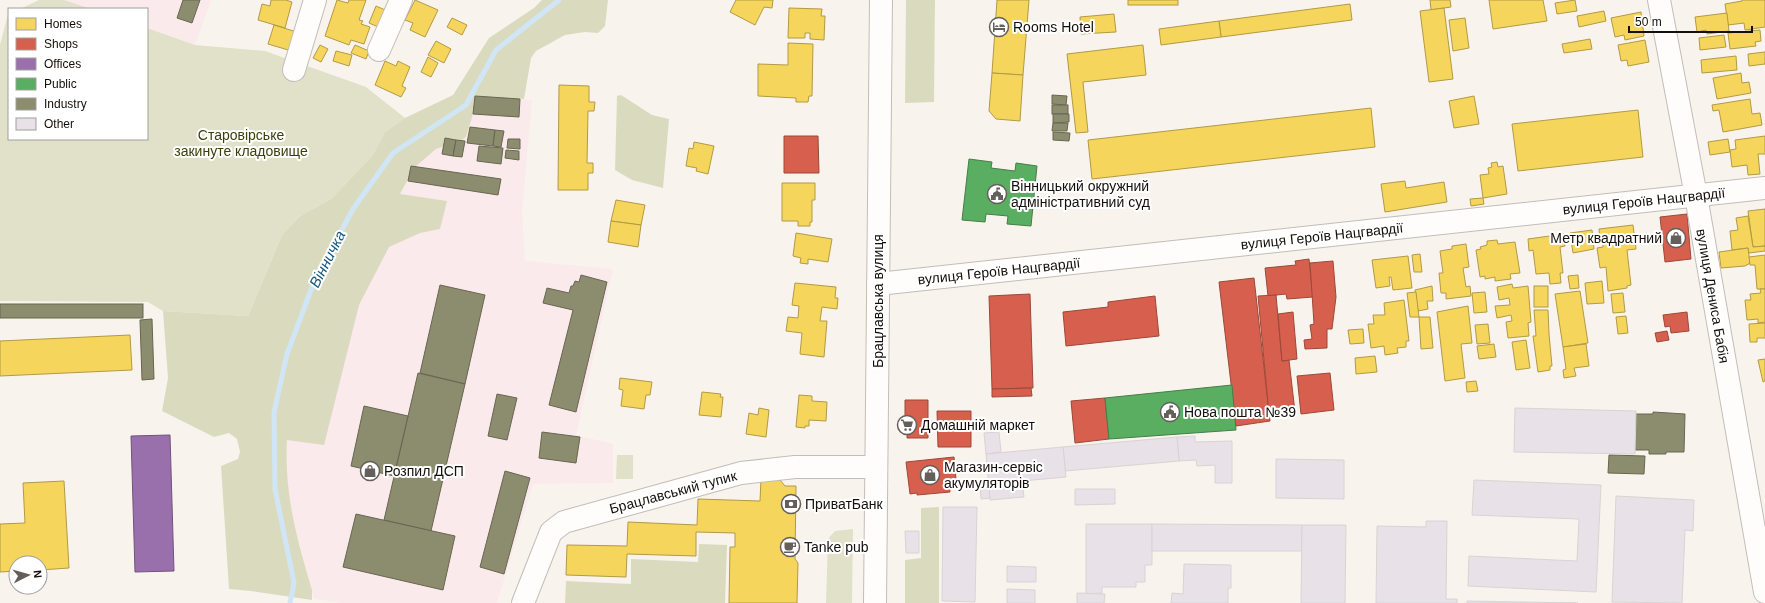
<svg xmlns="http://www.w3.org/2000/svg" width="1765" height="603" font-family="Helvetica,sans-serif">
  <rect width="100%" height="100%" fill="#f9f3ed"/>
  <!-- industrial -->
  <g fill="#fbeaec">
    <polygon points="64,0 211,0 195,45 147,28 147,9 91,9"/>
    <polygon points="475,96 532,100 522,212 525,261 613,269 576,435 613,444 613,483 533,484 497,603 342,603 314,599 293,521 285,466 287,433 301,365 357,246 403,190 415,167 436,149 460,141 473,114"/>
  </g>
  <!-- green -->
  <g fill="#e0e1c8">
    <polygon points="39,0 64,0 91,9 20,9"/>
    <polygon points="8,14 9,139 147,139 147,28 195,45 265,51 366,87 405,118 385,132 372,156 331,199 300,216 282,235 248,316 163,311 148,302 0,301 0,45"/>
    <polygon points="617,455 633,455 633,479 616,479"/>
    <polygon points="853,529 852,603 826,603 828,539 835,531"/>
  </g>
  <!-- forest -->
  <g fill="#dadbbe">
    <path d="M542 0H608L605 26 598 33 585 32 565 35 536 51 531 58 524 99 475 96 473 114 466 137 460 141 436 149 415 167 400 194 447 201 440 229 420 233 389 247 359 305 324 445 287 440C284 494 297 539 312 590V600L251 591 229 589 221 466 238 459 240 452 237 439 229 433 214 437 162 411 168 378 163 311 248 316 282 235 300 216 331 199 372 156 385 132 405 118 453 95 489 38 534 8Z"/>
    <polygon points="906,0 935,0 934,102 905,103"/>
    <polygon points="621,95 652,115 669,119 663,188 632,180 615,170 617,96"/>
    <polygon points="939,507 939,603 905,603 905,560 921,558 921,508"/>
    <polygon points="699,544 727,545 725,603 565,603 566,581 631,584 631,559 698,562"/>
  </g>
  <!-- homes -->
  <g fill="#f6d55c" stroke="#b29a44">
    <polygon points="271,0 286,0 292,2 285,28 258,20 262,4 270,6"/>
    <polygon points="337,0 348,3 349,0 366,0 359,20 363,21 361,24 370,27 364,44 351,40 349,45 325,36"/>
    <polygon points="415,0 438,10 425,37 410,30 413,23 405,20"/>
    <polygon points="736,0 773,0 772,8 764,7 755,25 730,12"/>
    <polygon points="997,0 1029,0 1023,75 992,73"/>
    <rect x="1128" y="0" width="50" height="5"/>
    <polygon points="1430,0 1450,0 1451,7 1431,10"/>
    <polygon points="1489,0 1543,0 1547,21 1493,29"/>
    <polygon points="1575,0 1577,11 1557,14 1555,3"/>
    <polygon points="1742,0 1765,0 1765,27 1745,30 1744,23 1728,25 1725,4 1742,1"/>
    <polygon points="1350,4 1352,20 1221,37 1219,21"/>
    <polygon points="376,6 390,12 383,29 369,23"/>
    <polygon points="789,8 822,9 821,16 825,16 824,40 810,39 810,33 805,33 805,38 788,38"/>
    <polygon points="1444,8 1453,79 1429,82 1420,11"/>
    <polygon points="1604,11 1606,21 1579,27 1577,16"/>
    <polygon points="1641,12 1644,36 1625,40 1624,35 1615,37 1611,18"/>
    <polygon points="1727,13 1729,31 1707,34 1706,30 1697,32 1695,17"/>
    <polygon points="1114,14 1116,32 1081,34 1080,17"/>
    <polygon points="452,18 467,25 462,35 447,27"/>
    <polygon points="1465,18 1469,48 1453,51 1449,20"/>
    <polygon points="1219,21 1221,37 1161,45 1159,29"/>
    <polygon points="274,25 300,33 295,52 268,44"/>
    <polygon points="1760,30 1761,41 1755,42 1756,46 1730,49 1728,33"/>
    <polygon points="1724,35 1726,47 1700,50 1699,38"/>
    <polygon points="1590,39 1592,49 1564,53 1562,44"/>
    <polygon points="1645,40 1649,62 1628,66 1627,60 1621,61 1618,45"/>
    <polygon points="436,41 451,49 444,63 428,55"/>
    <polygon points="788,43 813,44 812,96 809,96 808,102 796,102 796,98 758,96 758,64 788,65"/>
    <polygon points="320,45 328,49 321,62 313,58"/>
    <polygon points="355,45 369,51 366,59 351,53"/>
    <polygon points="1143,45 1146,75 1083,82 1088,132 1076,133 1067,54"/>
    <polygon points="336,51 352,55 349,66 333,61"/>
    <polygon points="1765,52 1765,64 1749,66 1748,54"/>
    <polygon points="1736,56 1737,70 1702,73 1701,60"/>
    <polygon points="428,57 438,63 431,77 421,72"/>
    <polygon points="385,61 396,66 398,61 410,67 402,86 406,88 401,97 375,85"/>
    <polygon points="992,73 1023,75 1020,121 996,119 989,111"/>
    <polygon points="1741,73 1742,83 1749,82 1751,93 1717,99 1713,78"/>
    <polygon points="559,85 589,86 589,102 595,102 594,111 588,111 587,163 593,163 593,173 588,173 588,190 558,190"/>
    <polygon points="1474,96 1479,124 1454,128 1449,101"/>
    <polygon points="1750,99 1752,114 1760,113 1762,125 1723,132 1719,110 1713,111 1712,105"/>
    <polygon points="1371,108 1375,147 1092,179 1088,140"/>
    <polygon points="1638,110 1643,157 1518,171 1512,124"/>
    <polygon points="1765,136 1765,154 1758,154 1760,174 1748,175 1747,165 1732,167 1730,150 1736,149 1735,140"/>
    <polygon points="1728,139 1730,152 1710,155 1708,142"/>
    <polygon points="694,142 714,146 708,174 696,171 697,168 686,166 689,148 693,149"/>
    <polygon points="1497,162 1498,167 1503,166 1507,194 1483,198 1480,175 1489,174 1488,168 1492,167 1491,163"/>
    <polygon points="1405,181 1406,188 1444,182 1447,202 1385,212 1381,184"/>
    <polygon points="782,183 815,183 815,200 812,200 812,222 810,222 810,226 798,226 798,221 782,221"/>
    <polygon points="1483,198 1484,204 1471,206 1470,199"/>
    <polygon points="616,200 645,205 641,225 611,221"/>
    <polygon points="1765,209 1765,246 1753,247 1748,211"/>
    <polygon points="1748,216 1753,247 1765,246 1765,251 1749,253 1748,248 1732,250 1730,231 1738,230 1736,218"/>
    <polygon points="611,221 641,225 638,247 608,242"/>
    <polygon points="1633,225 1636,249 1627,250 1631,285 1627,286 1627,288 1608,291 1606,267 1600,268 1597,248 1603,247 1603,242 1600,242 1599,229"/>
    <polygon points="1592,230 1594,249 1573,253 1570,233"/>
    <polygon points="796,233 832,239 828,262 808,259 808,264 800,263 801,258 793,256"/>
    <polygon points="1564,234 1565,246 1560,247 1563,273 1560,273 1561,283 1550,284 1549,273 1536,274 1533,250 1529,251 1528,239"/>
    <polygon points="1497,240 1498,244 1515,242 1520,273 1510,274 1511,279 1495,281 1495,277 1485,279 1485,276 1480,277 1476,250 1481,249 1480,247 1487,245 1487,241"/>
    <polygon points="1466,244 1469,267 1463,268 1466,287 1470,286 1471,296 1446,299 1446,293 1441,293 1439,273 1443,273 1440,251 1452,249 1452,246"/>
    <polygon points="1748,248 1750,263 1745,266 1721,268 1719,252"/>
    <polygon points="1420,254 1422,272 1414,272 1412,255"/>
    <polygon points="1765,255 1765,289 1757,289 1755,265 1750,265 1749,257"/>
    <polygon points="1408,256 1412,288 1393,290 1391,277 1389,277 1390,286 1376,288 1372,260"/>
    <polygon points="1578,275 1579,288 1570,289 1568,276"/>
    <polygon points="1602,281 1604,303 1587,304 1585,283"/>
    <polygon points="795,283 836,287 835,298 838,298 837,309 822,307 820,321 827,321 824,357 800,354 802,333 786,331 788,317 798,318 799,306 792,305"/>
    <polygon points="1512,284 1513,288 1528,286 1531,322 1528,323 1529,336 1508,338 1506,322 1512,321 1511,315 1497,318 1495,306 1510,305 1509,298 1499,300 1497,287"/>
    <polygon points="1432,286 1433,301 1427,301 1428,309 1418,311 1415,290"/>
    <rect x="1534" y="286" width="14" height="21"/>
    <polygon points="1760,289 1765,289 1765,322 1758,323 1758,319 1747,320 1745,300 1751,300 1750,294 1761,293"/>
    <polygon points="1580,291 1588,343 1563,347 1555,294"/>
    <polygon points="1416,292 1419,317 1410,317 1407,293"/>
    <polygon points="1485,292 1487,312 1474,313 1472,293"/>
    <polygon points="1623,293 1625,312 1613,313 1611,294"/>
    <polygon points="1404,300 1409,341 1406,341 1406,347 1397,348 1398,353 1385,355 1384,346 1371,348 1368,324 1374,324 1373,315 1385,315 1384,303"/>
    <polygon points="1468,306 1472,343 1461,344 1465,378 1445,381 1437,312"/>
    <polygon points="1534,310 1548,310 1549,334 1552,366 1550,366 1550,370 1538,372 1533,336 1536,336"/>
    <polygon points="1626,316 1628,333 1618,334 1616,317"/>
    <polygon points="1419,317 1430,317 1433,348 1421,349"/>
    <polygon points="1765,323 1765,338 1757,338 1757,342 1750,342 1749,324"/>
    <polygon points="1488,324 1490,343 1477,344 1475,325"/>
    <polygon points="1363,329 1364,343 1350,344 1348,330"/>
    <polygon points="130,335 132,370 0,376 0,341"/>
    <polygon points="1526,340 1530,368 1516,370 1512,342"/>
    <polygon points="1494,344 1496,357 1479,359 1477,346"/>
    <polygon points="1586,344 1589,366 1574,368 1576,376 1564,378 1563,370 1566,369 1563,347"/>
    <polygon points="1375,356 1377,372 1356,374 1355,358"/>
    <polygon points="1765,359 1765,381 1763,382 1758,360"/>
    <polygon points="620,378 652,382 650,395 646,395 644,409 621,406 623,390 619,389"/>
    <polygon points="1476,381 1478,391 1467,392 1466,382"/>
    <polygon points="702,392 721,394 720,397 723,397 721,417 699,415"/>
    <polygon points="799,395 812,396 812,401 827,402 826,421 809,420 809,426 805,426 805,428 796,427"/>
    <polygon points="759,408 769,410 766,437 746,434 749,413 758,415"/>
    <polygon points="761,479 780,480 785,486 796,486 795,559 798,563 797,603 729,603 730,547 735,547 735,533 696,532 696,556 627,554 626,577 566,575 567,545 627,546 628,522 697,525 698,499 760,501"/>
    <polygon points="64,481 69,568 40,570 40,563 16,563 16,571 0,572 0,524 25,523 23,483"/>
  </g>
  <!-- shops -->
  <g fill="#d6604d" stroke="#9c4839">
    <polygon points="784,136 818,136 819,173 784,173"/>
    <polygon points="1687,214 1691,259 1665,262 1660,217"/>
    <polygon points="1309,259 1313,297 1287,299 1286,294 1268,296 1265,268 1296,265 1295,261"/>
    <polygon points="1333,261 1336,297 1332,329 1327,329 1327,348 1305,349 1304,340 1312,339 1310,325 1314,324 1310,263"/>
    <polygon points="1254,278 1270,421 1236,426 1219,282"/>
    <polygon points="1030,294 1033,388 992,389 989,296"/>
    <polygon points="1276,295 1282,361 1289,360 1295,412 1269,414 1258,296"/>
    <polygon points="1155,296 1159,336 1066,346 1063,312 1108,307 1108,302"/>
    <polygon points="1293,312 1297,359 1282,361 1278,314"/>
    <polygon points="1687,312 1689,331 1671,333 1670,326 1665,327 1663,315"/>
    <polygon points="1667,331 1669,340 1657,342 1655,333"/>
    <polygon points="1330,373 1334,410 1301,414 1297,376"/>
    <polygon points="1031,388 1032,396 992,397 992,389"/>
    <polygon points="1105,398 1109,439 1075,443 1071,401"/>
    <polygon points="905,400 928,400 928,438 907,438 907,432 905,432"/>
    <polygon points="937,411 971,411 971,447 938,447"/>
    <polygon points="954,457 956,479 949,480 950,492 917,495 917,493 910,494 906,462"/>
  </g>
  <!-- offices -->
  <polygon fill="#9970ab" stroke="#71537b" points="170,435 174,571 135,572 131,436"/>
  <!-- public -->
  <g fill="#5aae61" stroke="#457e47">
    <polygon points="969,159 992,162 991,168 1015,171 1016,163 1037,166 1031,226 1007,224 1008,216 986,214 985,222 962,220"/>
    <polygon points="1232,385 1236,430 1109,439 1105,398"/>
  </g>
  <!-- industry -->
  <g fill="#8c8c6e" stroke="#686650">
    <polygon points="183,0 200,0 192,23 177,18"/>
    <polygon points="1052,95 1067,96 1066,105 1052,104"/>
    <polygon points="475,96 520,99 519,117 473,114"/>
    <rect x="1052" y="105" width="16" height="9"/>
    <polygon points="1053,114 1069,114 1069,122 1053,123"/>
    <polygon points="1053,123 1068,123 1067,131 1052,131"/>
    <polygon points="470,127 495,130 493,146 467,143"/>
    <polygon points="495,130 504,131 501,147 493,146"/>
    <polygon points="1053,132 1070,133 1069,141 1053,140"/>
    <polygon points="445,138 456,140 453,156 442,154"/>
    <polygon points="508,139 520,139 520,149 507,148"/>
    <polygon points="456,140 465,141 462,157 453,156"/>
    <polygon points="479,146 503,148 501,164 477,161"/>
    <polygon points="506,150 519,151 519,160 505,158"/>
    <polygon points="411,166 501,179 498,195 408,181"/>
    <polygon points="581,275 607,282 576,412 549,405 573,310 543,303 547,288 569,293 571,286 573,286 575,281 579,282"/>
    <polygon points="440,285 485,295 465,384 420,373"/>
    <rect x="0" y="304" width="143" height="14"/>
    <polygon points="152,319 154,379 142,380 140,320"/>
    <polygon points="418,373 465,384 431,531 384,520"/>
    <polygon points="497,394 517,398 507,440 488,436"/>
    <polygon points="364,406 408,416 394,476 351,466"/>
    <polygon points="1653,412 1685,414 1684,452 1666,452 1666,454 1649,454 1649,450 1635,450 1635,414 1653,414"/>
    <polygon points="542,432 580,437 576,463 539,458"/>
    <polygon points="1609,455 1645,456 1644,474 1608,473"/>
    <polygon points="505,471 530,478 504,574 480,567"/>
    <polygon points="356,514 455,536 443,590 343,567"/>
  </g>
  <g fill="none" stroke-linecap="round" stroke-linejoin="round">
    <!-- stream -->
    <polyline stroke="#d0e6f7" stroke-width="5" points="290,603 294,583 275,489 274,412 287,354 314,282 353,209 393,153 466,105 496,50 559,0"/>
  </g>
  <!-- building -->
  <g fill="#e8e1e8" stroke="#d7d4d4">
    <polygon points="1515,408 1636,411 1635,454 1514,452"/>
    <polygon points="999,432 1001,452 986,454 984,433"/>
    <polygon points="1195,436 1195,442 1232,441 1232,483 1215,483 1215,465 1197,466 1196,460 1179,461 1177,437"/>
    <polygon points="1177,437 1179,461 1065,471 1063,447"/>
    <polygon points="1063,447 1066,477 1022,481 1024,497 990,500 986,454"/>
    <polygon points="1276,459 1344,460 1344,499 1276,498"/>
    <polygon points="988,480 990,498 981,499 980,481"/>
    <polygon points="1474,480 1601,485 1596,592 1468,586 1469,556 1577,561 1579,519 1472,515"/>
    <polygon points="1075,489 1115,489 1115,504 1075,505"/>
    <polygon points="1616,496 1694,500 1693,531 1685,530 1682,603 1612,602"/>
    <polygon points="943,507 977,507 975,602 942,601"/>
    <polygon points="1426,521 1447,521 1446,599 1457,599 1457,603 1376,603 1377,526 1426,527"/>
    <polygon points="1086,524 1152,524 1152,565 1145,565 1145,582 1136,582 1136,587 1102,587 1102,593 1086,594"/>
    <polygon points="1152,524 1302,525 1302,551 1152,551"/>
    <polygon points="1302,525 1346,525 1345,603 1301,603"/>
    <polygon points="905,531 919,531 919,553 906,553"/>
    <polygon points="1184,564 1231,565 1231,588 1228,588 1228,603 1171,603 1172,593 1183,594"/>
    <polygon points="1007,566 1036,567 1036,582 1007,582"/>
    <polygon points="1007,589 1035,590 1035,603 1007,603"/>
    <polygon points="1077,593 1105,594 1104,603 1077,603"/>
    <polygon points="1467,601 1578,603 1467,603"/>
  </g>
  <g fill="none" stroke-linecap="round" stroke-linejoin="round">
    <!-- minor casing -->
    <g stroke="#c2bdb8" stroke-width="24">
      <g id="minor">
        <polyline points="1659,0 1696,196 1765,592"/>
        <polyline points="379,50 401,0"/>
        <polyline points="294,70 315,0"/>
        <polyline points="878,284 1765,188"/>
        <polyline points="523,603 551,532 564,522 741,473 795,467 876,467"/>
      </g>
    </g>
    <!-- major casing -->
    <g stroke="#c2bdb8" stroke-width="24">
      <polyline id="major" points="875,603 881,0"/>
    </g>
    <!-- minor -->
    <use href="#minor" stroke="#fefdfc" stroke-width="22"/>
    <!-- major -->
    <use href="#major" stroke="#fefdfc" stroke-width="22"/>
  </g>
  <!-- icons -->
  <defs>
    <g id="hotel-ring" transform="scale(1)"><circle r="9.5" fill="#fff" stroke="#645f5a" stroke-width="1.5"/><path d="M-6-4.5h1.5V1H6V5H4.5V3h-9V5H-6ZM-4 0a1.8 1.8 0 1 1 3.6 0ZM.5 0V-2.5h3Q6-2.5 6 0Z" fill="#645f5a"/></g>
    <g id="civic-ring" transform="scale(1)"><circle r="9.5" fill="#fff" stroke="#645f5a" stroke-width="1.5"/><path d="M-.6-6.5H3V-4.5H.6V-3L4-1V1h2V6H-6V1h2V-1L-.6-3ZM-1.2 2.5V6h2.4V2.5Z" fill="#645f5a"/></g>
    <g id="shop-ring" transform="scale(1)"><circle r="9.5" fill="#fff" stroke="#645f5a" stroke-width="1.5"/><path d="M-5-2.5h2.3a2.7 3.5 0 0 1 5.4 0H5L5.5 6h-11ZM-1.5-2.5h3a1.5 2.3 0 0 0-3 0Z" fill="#645f5a"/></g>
    <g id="supermarket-ring" transform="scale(1)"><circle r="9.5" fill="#fff" stroke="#645f5a" stroke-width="1.5"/><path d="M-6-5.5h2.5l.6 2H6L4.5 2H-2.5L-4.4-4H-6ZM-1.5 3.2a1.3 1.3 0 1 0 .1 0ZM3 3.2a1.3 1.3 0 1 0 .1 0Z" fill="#645f5a"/></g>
    <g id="bank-ring" transform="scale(1)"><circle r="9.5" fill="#fff" stroke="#645f5a" stroke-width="1.5"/><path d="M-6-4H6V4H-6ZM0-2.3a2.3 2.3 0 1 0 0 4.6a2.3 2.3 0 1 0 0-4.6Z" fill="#645f5a"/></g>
    <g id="cafe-ring" transform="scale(1)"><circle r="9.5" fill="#fff" stroke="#645f5a" stroke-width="1.5"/><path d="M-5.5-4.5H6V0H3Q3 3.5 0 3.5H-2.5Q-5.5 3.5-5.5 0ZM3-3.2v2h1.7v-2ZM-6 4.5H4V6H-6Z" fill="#645f5a"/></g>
  </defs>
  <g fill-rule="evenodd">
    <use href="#hotel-ring" x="999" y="27"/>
    <use href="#civic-ring" x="997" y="194"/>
    <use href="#shop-ring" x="1676" y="238"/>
    <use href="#civic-ring" x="1170" y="412"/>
    <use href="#supermarket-ring" x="907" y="425"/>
    <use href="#shop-ring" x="370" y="471"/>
    <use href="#shop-ring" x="930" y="475"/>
    <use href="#bank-ring" x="791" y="504"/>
    <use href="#cafe-ring" x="790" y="547"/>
  </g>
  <g text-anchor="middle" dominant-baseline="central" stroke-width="4" stroke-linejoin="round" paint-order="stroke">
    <!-- poi labels -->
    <g font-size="14" fill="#140f0b" stroke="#fff" text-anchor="start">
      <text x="1013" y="27">Rooms Hotel</text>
      <text x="1011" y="186">Вінницький окружний<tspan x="1011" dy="16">адміністративний суд</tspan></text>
      <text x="1662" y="238" text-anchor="end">Метр квадратний</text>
      <text x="1184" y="412">Нова пошта №39</text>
      <text x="921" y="425">Домашній маркет</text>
      <text x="944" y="467">Магазин-сервіс<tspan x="944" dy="16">акумуляторів</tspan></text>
      <text x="384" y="471">Розпил ДСП</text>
      <text x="805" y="504">ПриватБанк</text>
      <text x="804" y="547">Tanke pub</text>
    </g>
    <!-- park labels -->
    <g font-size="14" fill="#3b4008" stroke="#fff">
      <text x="241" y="135">Старовірське<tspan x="241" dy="16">закинуте кладовище</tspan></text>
    </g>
    <!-- street labels -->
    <g font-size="14" fill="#140f0b" stroke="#fff">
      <text transform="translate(1644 201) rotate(-6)">вулиця Героїв Нацгвардії</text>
      <text transform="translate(1322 236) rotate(-6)">вулиця Героїв Нацгвардії</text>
      <text transform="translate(999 271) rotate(-6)">вулиця Героїв Нацгвардії</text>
      <text transform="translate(1713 296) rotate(80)">вулиця Дениса Бабія</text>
      <text transform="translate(878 301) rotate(-90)">Брацлавська вулиця</text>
      <text transform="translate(673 492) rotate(-15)">Брацлавський тупик</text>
    </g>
    <!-- water labels -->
    <g font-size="15" font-style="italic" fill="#125781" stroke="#fff">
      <text transform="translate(327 259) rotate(-63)">Вінничка</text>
    </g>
  </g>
  <!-- legend -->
  <rect x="8" y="8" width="140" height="132" fill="#ffffff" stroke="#a19f9d"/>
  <rect x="16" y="18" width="20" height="12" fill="#f6d55c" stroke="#a19f9d"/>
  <text x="44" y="28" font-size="12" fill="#140f0b">Homes</text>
  <rect x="16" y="38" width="20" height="12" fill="#d6604d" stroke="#a19f9d"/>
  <text x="44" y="48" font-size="12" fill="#140f0b">Shops</text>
  <rect x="16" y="58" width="20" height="12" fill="#9970ab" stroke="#a19f9d"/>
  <text x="44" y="68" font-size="12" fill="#140f0b">Offices</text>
  <rect x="16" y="78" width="20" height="12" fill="#5aae61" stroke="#a19f9d"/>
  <text x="44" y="88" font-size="12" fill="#140f0b">Public</text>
  <rect x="16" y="98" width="20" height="12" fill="#8c8c6e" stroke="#a19f9d"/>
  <text x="44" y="108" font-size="12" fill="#140f0b">Industry</text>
  <rect x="16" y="118" width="20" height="12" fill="#e8e1e8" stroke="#a19f9d"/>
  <text x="44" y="128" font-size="12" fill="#140f0b">Other</text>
  <!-- north arrow -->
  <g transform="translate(28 575) rotate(84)"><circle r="19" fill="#ffffff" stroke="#a19f9d"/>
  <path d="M0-3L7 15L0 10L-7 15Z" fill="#645f5a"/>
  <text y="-6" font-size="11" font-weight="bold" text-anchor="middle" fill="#140f0b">N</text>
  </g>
  <!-- scale -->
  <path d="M1629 26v6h123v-6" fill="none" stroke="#140f0b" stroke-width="2"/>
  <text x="1635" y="26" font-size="12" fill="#140f0b" stroke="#ffffff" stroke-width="3" paint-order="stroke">50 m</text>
</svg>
